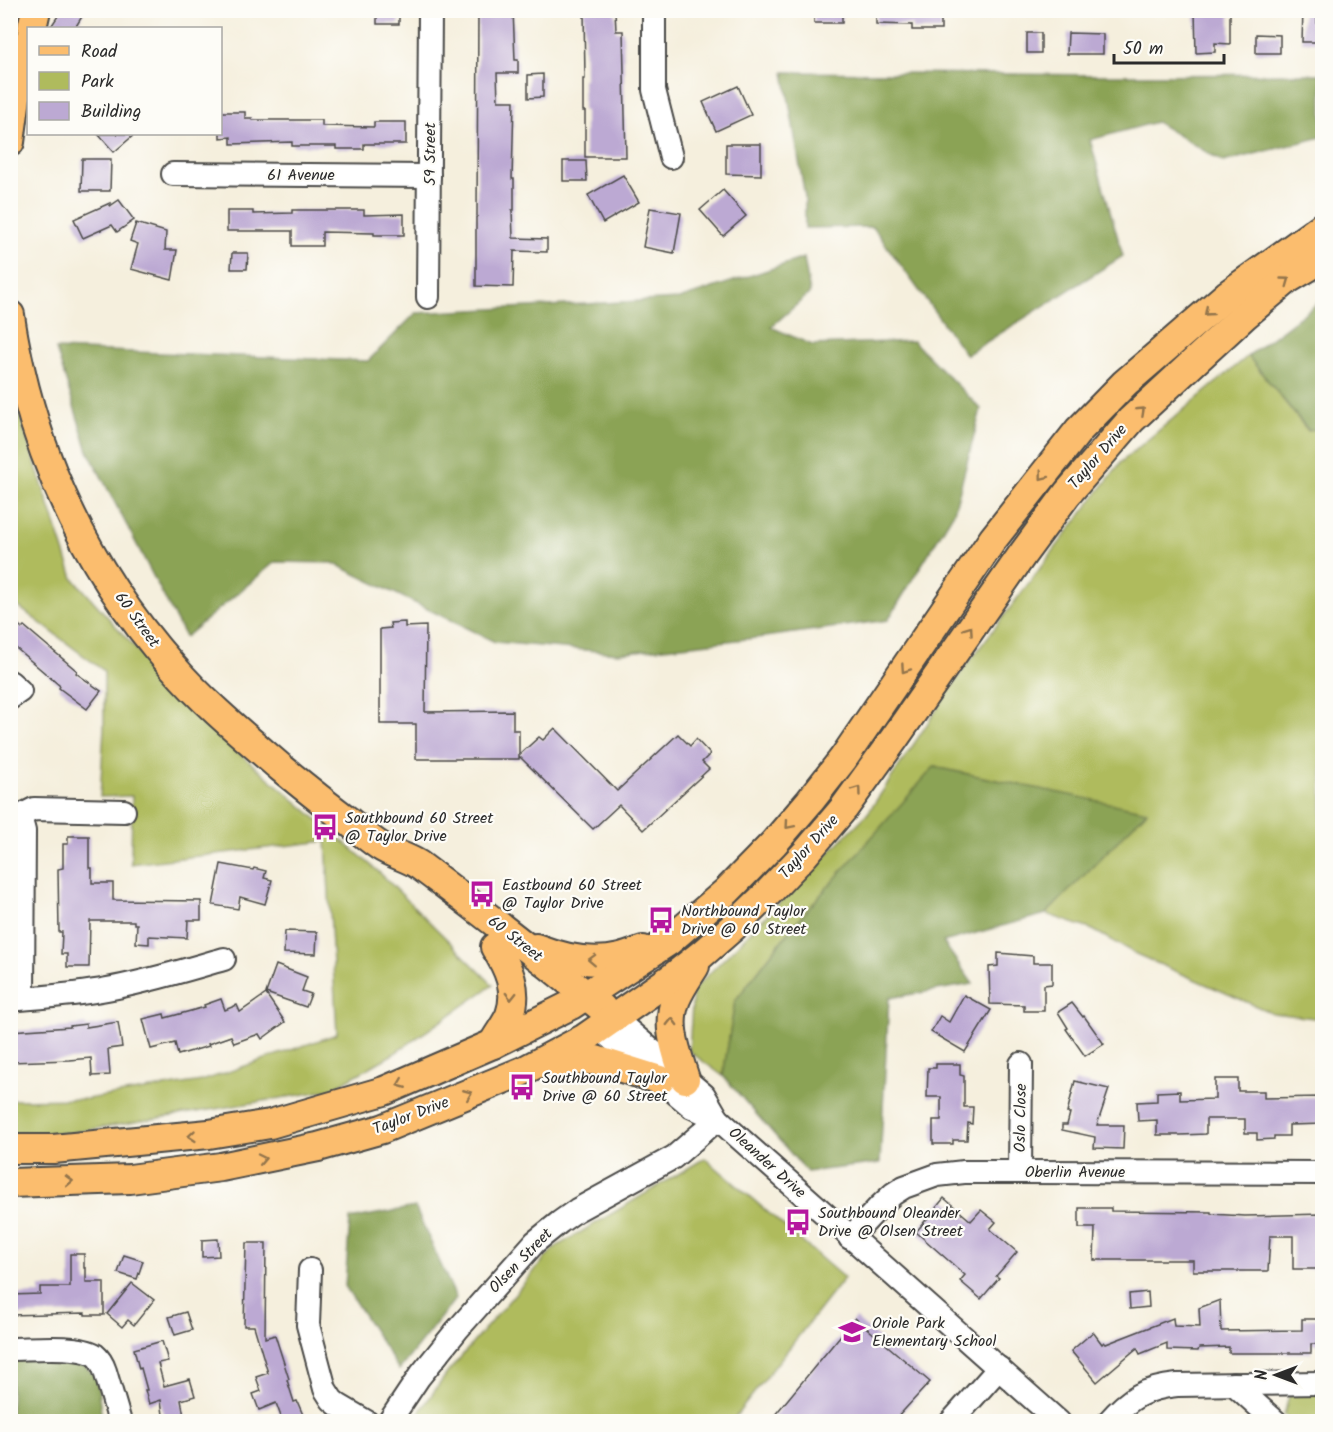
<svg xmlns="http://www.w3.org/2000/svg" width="1333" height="1432" font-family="Kalam,sans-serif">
  <rect width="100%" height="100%" fill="#fdfcf7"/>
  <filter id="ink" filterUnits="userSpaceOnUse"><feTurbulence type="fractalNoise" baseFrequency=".0167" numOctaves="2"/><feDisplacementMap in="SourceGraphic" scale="12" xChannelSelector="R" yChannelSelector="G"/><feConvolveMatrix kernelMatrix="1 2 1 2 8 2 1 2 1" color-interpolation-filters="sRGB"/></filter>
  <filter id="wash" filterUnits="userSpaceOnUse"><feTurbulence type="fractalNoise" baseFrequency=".008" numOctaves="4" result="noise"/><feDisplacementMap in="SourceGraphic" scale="24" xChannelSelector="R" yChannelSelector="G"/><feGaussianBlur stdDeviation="1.35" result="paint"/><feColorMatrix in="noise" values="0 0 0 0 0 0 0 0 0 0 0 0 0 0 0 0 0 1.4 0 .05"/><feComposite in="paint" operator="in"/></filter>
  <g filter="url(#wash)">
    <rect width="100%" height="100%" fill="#f5efdd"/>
    <!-- green -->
    <g fill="#afbb5d" stroke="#6d7344" stroke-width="1.5">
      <polygon points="1248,356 1308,431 1322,427 1322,1019 1272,1013 1136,954 1093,930 1046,914 1146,812 935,767 793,926 735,1001 723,1076 689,1051 693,990 868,813 965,667 1121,462"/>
      <polygon points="10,387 73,578 197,717 379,872 493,985 395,1053 330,1090 69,1133 11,1133 11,1100 87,1099 202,1081 337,1034 326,841 131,864 132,796 100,797 104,727 104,671 11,601"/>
      <polygon points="705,1158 844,1278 732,1421 413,1421 448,1372 554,1248"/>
      <polygon points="1303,1393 1322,1393 1322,1421 1291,1421 1284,1415 1289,1396"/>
    </g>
    <!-- forest -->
    <g fill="#8ba354" stroke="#5b6740" stroke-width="1.5">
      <polygon points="784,72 1109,75 1322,74 1322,137 1223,162 1156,122 1090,140 1123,256 966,355 873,227 805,228 805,197"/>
      <polygon points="804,258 810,293 771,327 812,345 913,341 981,409 954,512 888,620 765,637 618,653 495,642 333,563 275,562 185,637 88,451 56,349 368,361 416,313 679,299"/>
      <polygon points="1322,300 1322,427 1309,431 1248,356"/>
      <polygon points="934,767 1147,811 1046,914 943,942 973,984 889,998 880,1163 807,1172 723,1076 735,1001 793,926"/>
      <polygon points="415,1207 456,1298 399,1370 345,1286 350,1219"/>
      <polygon points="11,1360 80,1361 97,1378 102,1421 11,1422"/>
    </g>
    <g id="blocks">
      <!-- building -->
      <g fill="#bca9d3">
        <polygon points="62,10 86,10 75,28 50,28"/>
        <rect x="377" y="10" width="22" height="14"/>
        <polygon points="478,10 513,10 515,60 518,60 518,73 497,73 498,101 514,101 512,179 514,179 514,210 512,210 513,238 547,239 547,252 514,251 513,287 476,286 476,217 477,217"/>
        <polygon points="584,10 615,10 616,31 623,31 626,157 585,157 585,111 583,111 583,79 585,79"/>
        <rect x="814" y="10" width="28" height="13"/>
        <polygon points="876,10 941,10 941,30 912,30 912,25 876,24"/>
        <polygon points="1195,10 1230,10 1230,44 1215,43 1215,52 1196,53"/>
        <polygon points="1303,10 1317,10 1317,24 1320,24 1320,42 1302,42"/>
        <rect x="1027" y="33" width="14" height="20"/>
        <polygon points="1068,33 1103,34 1103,54 1067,54"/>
        <polygon points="1256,34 1280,35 1280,53 1256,53"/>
        <polygon points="543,74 543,97 528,98 528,75"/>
        <polygon points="738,86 751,115 716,131 703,102"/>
        <polygon points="220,112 245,112 245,118 252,118 252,120 322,120 322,126 374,127 374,122 406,122 406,144 364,144 364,149 336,149 336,146 292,146 292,142 231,144 231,137 220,138"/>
        <polygon points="98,134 135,134 114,152"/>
        <polygon points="726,144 761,144 761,175 726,174"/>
        <polygon points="82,159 111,159 110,191 81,191"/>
        <polygon points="563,161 586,161 587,181 563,181"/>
        <polygon points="623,175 639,202 603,223 588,195"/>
        <polygon points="723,190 746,216 723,236 700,210"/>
        <polygon points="119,200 134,220 117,232 112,225 83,238 74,219 110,203 110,206"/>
        <polygon points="650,208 681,213 674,253 643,247"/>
        <polygon points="292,210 364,210 364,215 404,214 404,235 374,235 374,233 322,232 322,246 292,246 292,231 227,231 227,211 253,211 253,214 292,213"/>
        <polygon points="136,223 166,232 165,250 177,250 172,280 131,269 138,244 130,241"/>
        <polygon points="232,253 248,253 247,269 231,269"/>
        <polygon points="10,617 22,628 24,626 77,671 76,673 101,691 87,709 59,688 60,686 10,643"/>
        <polygon points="405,622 405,627 426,626 425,712 513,711 513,730 519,730 519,755 539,737 543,740 555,728 617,791 678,734 690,746 696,739 710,754 702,762 709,769 643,830 619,805 593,829 519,756 519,759 416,759 416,724 380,724 380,629 391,628 390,623"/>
        <polygon points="68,836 89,836 89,868 92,868 92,883 113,883 113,900 201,901 201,920 188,920 187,938 149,936 149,944 136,943 137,924 134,924 134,921 90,921 89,967 67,967 67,954 61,954 62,932 59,932 58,869 63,868 63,844 68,844"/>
        <polygon points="221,864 253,870 254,868 266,871 264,878 272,880 265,904 240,897 238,909 213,905"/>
        <polygon points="285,931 317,932 316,954 284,953"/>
        <polygon points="998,953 1033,956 1033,963 1052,963 1052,984 1044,985 1044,1011 1024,1011 1024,1005 990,1004 989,967 998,966"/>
        <polygon points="276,965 307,977 302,991 311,994 306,1007 266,993"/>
        <polygon points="266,994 285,1022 262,1039 259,1034 234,1043 231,1036 208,1044 209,1046 178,1055 175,1043 151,1049 143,1019 164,1014 165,1018 205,1007 204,1005 221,999 225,1010 237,1005 240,1012"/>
        <polygon points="964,995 991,1010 965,1052 931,1032 940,1016 949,1022"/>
        <polygon points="1072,1003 1083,1017 1084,1016 1104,1044 1085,1056 1066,1029 1068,1028 1058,1012"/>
        <polygon points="118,1022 122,1047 108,1049 110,1075 92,1076 91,1058 69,1060 10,1062 10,1031 70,1027 70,1026 86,1024 86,1027"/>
        <polygon points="936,1064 960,1064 960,1075 964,1076 964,1107 973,1107 972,1124 968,1123 967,1140 953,1140 953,1144 933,1144 933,1120 941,1120 941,1097 927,1097 928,1068 936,1068"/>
        <polygon points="1215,1079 1238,1079 1238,1091 1264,1091 1264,1098 1323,1097 1323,1124 1289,1125 1289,1136 1274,1136 1274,1139 1257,1140 1257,1133 1245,1133 1245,1119 1206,1119 1206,1134 1180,1135 1157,1135 1157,1120 1138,1121 1137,1102 1157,1101 1157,1092 1180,1091 1180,1100 1215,1099"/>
        <polygon points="1075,1081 1109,1089 1097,1125 1124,1125 1123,1149 1094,1148 1095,1137 1062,1130 1062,1125 1067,1125 1070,1113 1067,1113"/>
        <polygon points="944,1198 971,1221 981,1210 996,1222 990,1229 1017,1252 996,1276 999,1278 981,1299 960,1281 965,1275 916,1232"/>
        <polygon points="1079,1208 1111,1208 1111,1211 1211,1212 1211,1214 1245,1216 1323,1214 1323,1232 1320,1232 1320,1269 1293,1269 1293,1236 1270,1236 1268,1271 1193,1271 1193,1260 1094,1260 1095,1228 1079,1228"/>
        <polygon points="218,1239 219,1256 202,1257 202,1240"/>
        <polygon points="246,1243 266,1243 265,1338 275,1335 289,1379 287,1380 294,1402 297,1401 306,1422 283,1422 276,1403 259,1410 253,1394 261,1391 256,1377 268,1373 254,1326 244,1326"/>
        <polygon points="70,1254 84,1254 84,1268 86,1268 86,1282 104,1282 104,1315 85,1315 85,1313 10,1315 10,1295 40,1294 40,1287 70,1287"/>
        <polygon points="124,1255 143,1261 137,1279 118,1273"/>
        <polygon points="132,1283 154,1300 134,1325 128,1320 122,1327 107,1314"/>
        <polygon points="1148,1292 1149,1307 1130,1309 1129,1294"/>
        <polygon points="1220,1300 1221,1331 1302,1330 1302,1319 1322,1319 1322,1344 1311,1344 1311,1353 1229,1353 1229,1347 1199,1348 1198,1351 1167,1350 1167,1343 1140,1354 1137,1348 1097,1382 1071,1351 1093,1332 1102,1344 1104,1342 1106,1344 1173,1318 1174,1326 1200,1327 1199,1308"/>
        <polygon points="186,1312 192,1330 175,1335 169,1317"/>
        <polygon points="855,1318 930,1382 893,1422 769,1422"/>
        <polygon points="162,1341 168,1361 158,1363 164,1386 190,1379 195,1396 181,1400 185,1422 164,1422 161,1400 149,1404 145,1390 147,1390 141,1368 139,1369 134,1349"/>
      </g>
    </g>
  </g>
  <g filter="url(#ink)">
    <use href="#blocks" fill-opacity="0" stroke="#494846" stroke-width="1.5"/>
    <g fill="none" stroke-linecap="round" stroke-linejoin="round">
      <!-- minor casing -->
      <g stroke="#494846" stroke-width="26">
        <g id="minor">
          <polyline points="654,10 654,90 671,157"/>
          <polyline points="173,174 429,176"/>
          <polyline points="428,297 430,10"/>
          <polyline points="10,682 20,691 10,698"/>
          <polyline points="20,816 24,831 23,998"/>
          <polyline points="20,816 34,809 124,811"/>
          <path d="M10 1000C43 997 75 995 107 989 147 982 185 970 224 959"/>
          <polyline points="614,1018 704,1095 718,1119 1059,1422"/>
          <polyline points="599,1028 692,1107 718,1119"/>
          <polyline points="1020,1172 1021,1064"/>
          <polyline points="850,1238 880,1206 893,1194 904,1187 937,1175 964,1172 1020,1172 1322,1173"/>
          <polyline points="310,1270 308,1325 325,1389 332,1400 338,1405 367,1422"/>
          <path d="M10 1349C31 1349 78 1344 95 1355 100 1359 103 1365 105 1371L120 1422"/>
          <polyline points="1234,1384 1276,1422"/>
          <polyline points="389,1422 419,1377 457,1330 535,1242 560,1222 577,1210 674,1157 718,1119"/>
          <polyline points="951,1422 999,1368"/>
          <path d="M1108 1422C1129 1398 1145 1388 1177 1385L1322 1383"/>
        </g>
      </g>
      <!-- major casing -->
      <g stroke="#494846" stroke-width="32">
        <g id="major">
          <polyline points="32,28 36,10"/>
          <polyline points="10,142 17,90 28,42"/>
          <path d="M10 315C13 340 19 365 25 389 52 492 102 587 173 667 205 704 243 735 280 767 302 785 324 803 347 820 358 829 369 839 380 846 392 854 407 857 419 865 481 911 542 959 602 1008"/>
          <path d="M536 948C562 958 592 965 620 958 628 956 635 953 643 950"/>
          <path d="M493 1044C498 1034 506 1025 510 1015 519 990 508 967 495 947"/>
          <polyline points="548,1065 571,1061 596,1060 660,1080"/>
          <path d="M685 1079C677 1053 665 1026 676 999 681 987 689 976 695 966"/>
          <polyline points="10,1149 53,1149 209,1134 270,1124 384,1091 493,1044 571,1005 669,941 727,891 774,843 810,801 843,759 993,539 1079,430 1125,383 1227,295 1322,227"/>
          <polyline points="10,1183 130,1179 221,1167 318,1147 382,1129 523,1071 585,1038 673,977 702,954 733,927 767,894 805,854 844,808 894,739 1022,555 1067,494 1131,420 1245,315 1288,279 1322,259"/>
        </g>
      </g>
      <!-- minor -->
      <use href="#minor" stroke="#fff" stroke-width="22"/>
      <!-- major -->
      <use href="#major" stroke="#fbbd6e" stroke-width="28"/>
    </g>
    <!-- one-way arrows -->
    <defs><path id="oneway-chevron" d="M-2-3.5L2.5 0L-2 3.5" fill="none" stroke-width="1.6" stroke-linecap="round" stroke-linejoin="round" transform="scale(1.5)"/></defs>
    <g stroke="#93744c">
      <use href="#oneway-chevron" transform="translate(1286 281) rotate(-36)"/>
      <use href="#oneway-chevron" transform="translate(1208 312) rotate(139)"/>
      <use href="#oneway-chevron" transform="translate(1141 411) rotate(-43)"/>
      <use href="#oneway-chevron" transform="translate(1043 476) rotate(128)"/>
      <use href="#oneway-chevron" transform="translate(969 630) rotate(-55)"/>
      <use href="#oneway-chevron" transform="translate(905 669) rotate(124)"/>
      <use href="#oneway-chevron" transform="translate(857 790) rotate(-54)"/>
      <use href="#oneway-chevron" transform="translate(789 825) rotate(131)"/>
      <use href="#oneway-chevron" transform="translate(592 960) rotate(-178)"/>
      <use href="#oneway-chevron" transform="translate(511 996) rotate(91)"/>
      <use href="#oneway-chevron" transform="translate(672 1022) rotate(-89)"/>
      <use href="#oneway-chevron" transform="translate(401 1084) rotate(158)"/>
      <use href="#oneway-chevron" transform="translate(468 1094) rotate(-22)"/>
      <use href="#oneway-chevron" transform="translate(192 1136) rotate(175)"/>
      <use href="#oneway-chevron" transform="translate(262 1159) rotate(-12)"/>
      <use href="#oneway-chevron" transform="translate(69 1181) rotate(-2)"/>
    </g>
  </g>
  <!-- icons -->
  <defs>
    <g id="bus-bare" transform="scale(2.07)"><path d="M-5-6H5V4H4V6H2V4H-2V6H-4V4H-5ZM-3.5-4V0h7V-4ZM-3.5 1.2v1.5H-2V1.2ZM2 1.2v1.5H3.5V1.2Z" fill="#b5179e" stroke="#fdfcf7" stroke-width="2.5" paint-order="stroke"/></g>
    <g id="school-bare" transform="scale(2.07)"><path d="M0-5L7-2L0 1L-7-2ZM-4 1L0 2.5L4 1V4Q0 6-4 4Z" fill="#b5179e" stroke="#fdfcf7" stroke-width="2.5" paint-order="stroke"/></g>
  </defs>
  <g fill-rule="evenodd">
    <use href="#bus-bare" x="325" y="827"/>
    <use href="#bus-bare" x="482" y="894"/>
    <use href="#bus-bare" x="661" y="920"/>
    <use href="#bus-bare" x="522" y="1087"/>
    <use href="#bus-bare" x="798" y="1222"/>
    <use href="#school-bare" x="852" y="1332"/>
  </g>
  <g text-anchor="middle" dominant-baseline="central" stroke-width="4.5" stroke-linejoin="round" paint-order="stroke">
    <!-- street labels -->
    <g font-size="16" fill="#2b2b2b" stroke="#fdfcf7">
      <text transform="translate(430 154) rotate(-90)">59 Street</text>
      <text x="301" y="175">61 Avenue</text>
      <text transform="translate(1098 457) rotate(-49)">Taylor Drive</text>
      <text transform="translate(137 620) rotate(54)">60 Street</text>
      <text transform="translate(809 847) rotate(-48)">Taylor Drive</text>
      <text transform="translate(515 939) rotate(38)">60 Street</text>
      <text transform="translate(411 1116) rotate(-21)">Taylor Drive</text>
      <text transform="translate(1021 1118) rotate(-89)">Oslo Close</text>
      <text transform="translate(767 1163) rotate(42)">Oleander Drive</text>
      <text x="1075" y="1172">Oberlin Avenue</text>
      <text transform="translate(521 1261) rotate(-46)">Olsen Street</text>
    </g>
    <!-- poi labels -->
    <g font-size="16" fill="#2b2b2b" stroke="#fdfcf7" text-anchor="start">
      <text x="345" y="818">Southbound 60 Street<tspan x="345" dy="18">@ Taylor Drive</tspan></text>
      <text x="502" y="885">Eastbound 60 Street<tspan x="502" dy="18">@ Taylor Drive</tspan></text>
      <text x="681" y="911">Northbound Taylor<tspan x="681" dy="18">Drive @ 60 Street</tspan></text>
      <text x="542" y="1078">Southbound Taylor<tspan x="542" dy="18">Drive @ 60 Street</tspan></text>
      <text x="818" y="1213">Southbound Oleander<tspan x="818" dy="18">Drive @ Olsen Street</tspan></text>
      <text x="872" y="1323">Oriole Park<tspan x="872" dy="18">Elementary School</tspan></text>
    </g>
  </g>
  <!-- margin -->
  <rect width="1333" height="1432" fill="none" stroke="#fdfcf7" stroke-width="36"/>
  <!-- legend -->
  <rect x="27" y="27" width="195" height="108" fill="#fdfcf7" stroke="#a9a8a5" stroke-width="1.5"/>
  <rect x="39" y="46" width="30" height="9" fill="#fbbd6e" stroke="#a9a8a5" stroke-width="1.5"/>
  <text x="81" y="57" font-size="18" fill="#2b2b2b">Road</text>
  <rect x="39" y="72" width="30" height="18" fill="#afbb5d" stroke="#a9a8a5" stroke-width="1.5"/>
  <text x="81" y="87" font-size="18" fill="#2b2b2b">Park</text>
  <rect x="39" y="102" width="30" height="18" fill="#bca9d3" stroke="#a9a8a5" stroke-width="1.5"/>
  <text x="81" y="117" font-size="18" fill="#2b2b2b">Building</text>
  <!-- north arrow -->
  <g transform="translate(1276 1375) rotate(270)" stroke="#fdfcf7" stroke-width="4.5" paint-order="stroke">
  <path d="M0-4.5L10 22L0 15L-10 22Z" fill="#2b2b2b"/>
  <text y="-9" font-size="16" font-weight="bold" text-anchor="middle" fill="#2b2b2b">N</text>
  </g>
  <!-- scale -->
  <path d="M1114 54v9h110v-9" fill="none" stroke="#2b2b2b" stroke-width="3"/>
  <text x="1123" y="54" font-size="18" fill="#2b2b2b" stroke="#fdfcf7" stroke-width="4.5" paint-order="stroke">50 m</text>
</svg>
